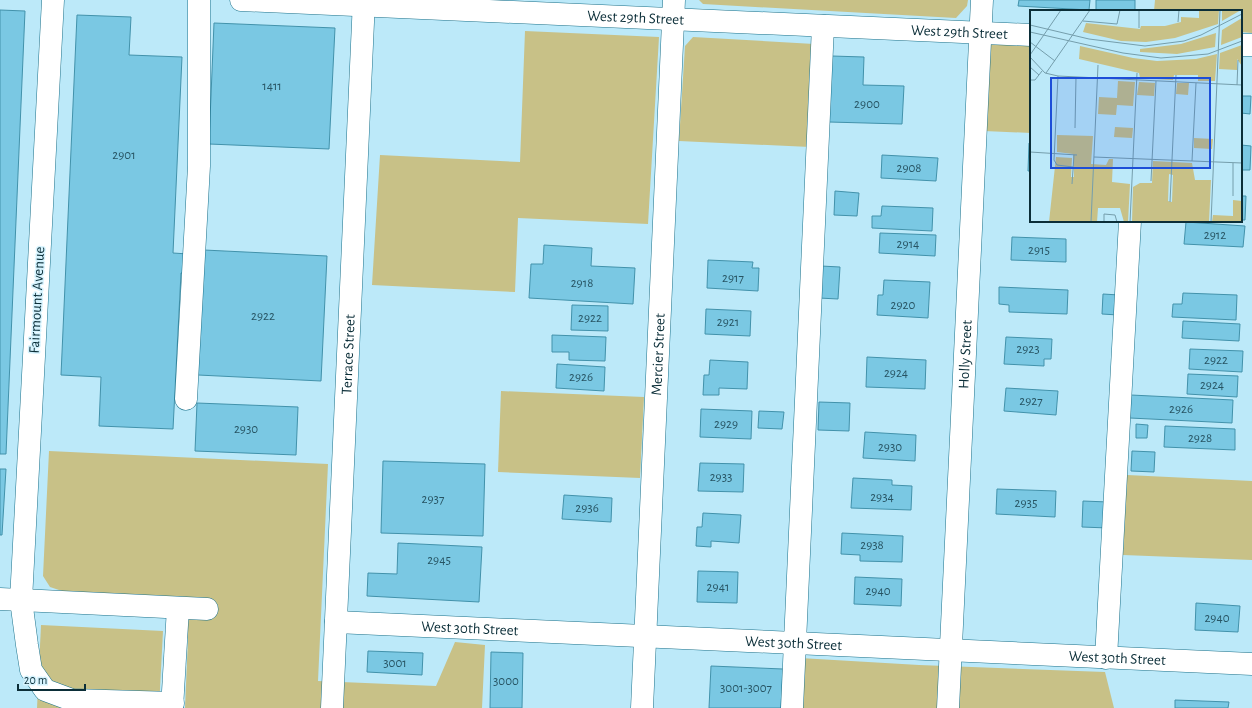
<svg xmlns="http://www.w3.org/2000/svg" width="1252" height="708" font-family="'Alegreya Sans',sans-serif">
  <rect width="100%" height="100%" fill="#bce9f9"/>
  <!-- green -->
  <g fill="#c8c187">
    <polygon points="699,0 968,0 967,6 956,18 703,4"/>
    <polygon points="1155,0 1252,0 1252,33 1241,32 1241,11 1154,11"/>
    <polygon points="525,31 659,37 648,224 518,218 515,292 372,285 380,155 520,162"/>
    <polygon points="693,37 814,44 810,147 679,141 685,46"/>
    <polygon points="992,42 1031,44 1031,133 984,131 989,49"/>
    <polygon points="501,391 644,397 640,478 498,472"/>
    <polygon points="49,451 328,464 318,681 436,686 455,642 485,645 482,708 185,708 188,639 174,598 68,593 50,587 43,576"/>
    <polygon points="1127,475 1252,481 1252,560 1123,555"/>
    <polygon points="41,625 163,631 159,708 37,708"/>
    <polygon points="800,658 919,665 1105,672 1114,708 802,708"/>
  </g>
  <!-- building -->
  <g fill="#7ac8e3" stroke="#4292ab">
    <polygon points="1019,0 1090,0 1089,10 1018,6"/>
    <rect x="1096" y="0" width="39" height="11"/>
    <polygon points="0,10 25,11 6,454 0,454"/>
    <polygon points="77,15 131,17 129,55 182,57 173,253 188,254 187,273 181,273 173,429 99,426 101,377 61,375"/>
    <polygon points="214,23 335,28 329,149 209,144"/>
    <polygon points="832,56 864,57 863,85 904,86 902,124 829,122"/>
    <polygon points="1241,96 1251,96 1250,114 1241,113"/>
    <polygon points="1029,143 1031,143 1031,171 1028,171"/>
    <polygon points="1241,145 1251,146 1250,170 1241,170"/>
    <polygon points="882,155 938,158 936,181 881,178"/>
    <polygon points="835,191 859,193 857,216 834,215"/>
    <polygon points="1241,196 1246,196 1245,220 1241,220"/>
    <polygon points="882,206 933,208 932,231 872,228 872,216 881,216"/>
    <polygon points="1186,222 1245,226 1243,247 1184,244"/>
    <polygon points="880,233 936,235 935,256 879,253"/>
    <polygon points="1012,237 1066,239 1066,262 1011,260"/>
    <polygon points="544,245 592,248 591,266 635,268 633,304 529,298 531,264 543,264"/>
    <polygon points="204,250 327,256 321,381 198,375"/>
    <polygon points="708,260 753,262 752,268 759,268 758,291 707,288"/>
    <polygon points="821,266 840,267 838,299 819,298"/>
    <polygon points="884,280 930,282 928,318 877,315 878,295 883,295"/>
    <polygon points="999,287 1068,290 1067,314 1009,312 1009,305 999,304"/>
    <polygon points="1183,293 1237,295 1236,320 1172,317 1173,304 1182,304"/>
    <polygon points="1103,294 1119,295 1118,315 1102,314"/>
    <polygon points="572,305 608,306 608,331 571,330"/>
    <polygon points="706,309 751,311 750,336 705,334"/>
    <polygon points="1183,321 1240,324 1239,341 1182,338"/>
    <polygon points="552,335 606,337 605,361 569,360 569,352 552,352"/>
    <polygon points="1006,337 1052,339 1051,359 1044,359 1044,366 1004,364"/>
    <polygon points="1190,349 1243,351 1242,372 1189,369"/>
    <polygon points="867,357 926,360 925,389 866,387"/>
    <polygon points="710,360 748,362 747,389 719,388 719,395 703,395 704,375 709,375"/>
    <polygon points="557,364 605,367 604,391 556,388"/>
    <polygon points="1188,374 1238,376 1237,397 1187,394"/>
    <polygon points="1006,388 1058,391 1056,415 1004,411"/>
    <polygon points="1131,395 1233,400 1232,423 1130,418"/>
    <polygon points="819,402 850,403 849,431 818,430"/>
    <polygon points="197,403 298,407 296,455 195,451"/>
    <polygon points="701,409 752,411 751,439 700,437"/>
    <polygon points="759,411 784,412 782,429 758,428"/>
    <polygon points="1136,424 1148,425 1147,438 1136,438"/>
    <polygon points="1165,426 1235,429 1235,450 1164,447"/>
    <polygon points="865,432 916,435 915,461 863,458"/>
    <polygon points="1132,451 1155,452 1154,472 1131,471"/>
    <polygon points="383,461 485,464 483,536 381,533"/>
    <polygon points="700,463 744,464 743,492 698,491"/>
    <polygon points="0,469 6,469 2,535 0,535"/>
    <polygon points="853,478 892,480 892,485 912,486 911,510 851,508"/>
    <polygon points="997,489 1056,491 1055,517 996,514"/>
    <polygon points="564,495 612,498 611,522 562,519"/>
    <polygon points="1083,501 1108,502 1108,528 1082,527"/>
    <polygon points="703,513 741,515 739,543 711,541 711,547 696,546 697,527 702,527"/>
    <polygon points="842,533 903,536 902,562 860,561 860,555 841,554"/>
    <polygon points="398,543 482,547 479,602 367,596 368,573 397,574"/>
    <polygon points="698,571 738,572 737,603 697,602"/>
    <polygon points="855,577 902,579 901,606 854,604"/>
    <polygon points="1196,603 1240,606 1238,632 1195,630"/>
    <polygon points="368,651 423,653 422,675 367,672"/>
    <polygon points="491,652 523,653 522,708 490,708"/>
    <polygon points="711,666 783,669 781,708 709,708"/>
    <polygon points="1175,700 1229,702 1228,708 1175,708"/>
  </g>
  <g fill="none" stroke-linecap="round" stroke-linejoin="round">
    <!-- minor casing -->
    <g stroke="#1c728b" stroke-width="23">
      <g id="minor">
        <polyline points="53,0 21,600 27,645 31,670 45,690 72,700 173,703"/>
        <path id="s1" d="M241 0 1031 35"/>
        <polyline points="1241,45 1252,45"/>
        <polyline points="186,399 199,166 199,0"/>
        <polyline points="0,599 207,609"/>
        <path id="s2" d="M336 622 1252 664"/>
        <polyline points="1106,658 1130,221"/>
        <polyline points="172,708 178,608"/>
        <path id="s3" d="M332 708 364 0"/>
        <path id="s4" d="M642 708 674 0"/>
        <polyline points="792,708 823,26"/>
        <path id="s5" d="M948 708 982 0"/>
      </g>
    </g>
    <!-- minor -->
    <use href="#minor" stroke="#fff" stroke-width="22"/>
  </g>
  <g text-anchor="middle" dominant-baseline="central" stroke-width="3" stroke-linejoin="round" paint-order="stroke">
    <!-- number labels -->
    <g font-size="13" fill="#275463">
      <text x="272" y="86">1411</text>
      <text x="867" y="104">2900</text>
      <text x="124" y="155">2901</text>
      <text x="909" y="168">2908</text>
      <text x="1215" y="235">2912</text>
      <text x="908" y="244">2914</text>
      <text x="1039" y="250">2915</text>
      <text x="733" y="278">2917</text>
      <text x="582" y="283">2918</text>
      <text x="903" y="305">2920</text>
      <text x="263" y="316">2922</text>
      <text x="590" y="318">2922</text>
      <text x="728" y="322">2921</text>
      <text x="1028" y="349">2923</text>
      <text x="1216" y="360">2922</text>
      <text x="896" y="373">2924</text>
      <text x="581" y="377">2926</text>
      <text x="1212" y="385">2924</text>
      <text x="1031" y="401">2927</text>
      <text x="1181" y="409">2926</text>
      <text x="726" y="424">2929</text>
      <text x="246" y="429">2930</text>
      <text x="1200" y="438">2928</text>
      <text x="890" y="447">2930</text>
      <text x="721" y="477">2933</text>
      <text x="882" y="497">2934</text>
      <text x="433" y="499">2937</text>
      <text x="1026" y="503">2935</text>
      <text x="587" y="508">2936</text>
      <text x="872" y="545">2938</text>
      <text x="439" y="560">2945</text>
      <text x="718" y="587">2941</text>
      <text x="878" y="591">2940</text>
      <text x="1217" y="618">2940</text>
      <text x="395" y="663">3001</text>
      <text x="506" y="681">3000</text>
      <text x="746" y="688">3001-3007</text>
    </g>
    <!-- street labels -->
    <g font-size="15" fill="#0b2e38" stroke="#d5f3fe">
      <text stroke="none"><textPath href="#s1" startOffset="395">West 29th Street</textPath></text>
      <text stroke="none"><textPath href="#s1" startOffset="719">West 29th Street</textPath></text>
      <text transform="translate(37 300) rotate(-87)">Fairmount Avenue</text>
      <text stroke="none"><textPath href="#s3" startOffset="354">Terrace Street</textPath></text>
      <text stroke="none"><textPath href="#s4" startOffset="354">Mercier Street</textPath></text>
      <text stroke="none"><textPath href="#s5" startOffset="354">Holly Street</textPath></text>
      <text stroke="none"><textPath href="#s2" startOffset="134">West 30th Street</textPath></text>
      <text stroke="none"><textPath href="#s2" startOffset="458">West 30th Street</textPath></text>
      <text stroke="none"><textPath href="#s2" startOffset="782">West 30th Street</textPath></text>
    </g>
  </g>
  <!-- overview -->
  <g transform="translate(1030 10)">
    <rect width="212" height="212" fill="#bce9f9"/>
    <path d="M169 0H189L188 14 145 28 116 32 91 31 53 22 56 13 110 19 111 16H135L151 12V7L169 8ZM192 0H211L192 11ZM212 8V27L191 35 192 20ZM186 23 185 37 147 44 110 42V39L151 34ZM212 35V56L207 49V60L189 59 190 43ZM50 36 103 48 127 51 166 49 187 44 185 71H168V65H144L143 70 110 68 109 63 49 49ZM88 71 105 72 103 96 87 95 86 105 68 104 69 87 87 88ZM109 72 125 73 124 86 107 85ZM147 73H159L158 85 146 84ZM85 117 103 118 102 128 84 127ZM27 125 63 126 61 154 76 155 79 149H83L82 172 100 174 98 212H94L90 198H68L67 212H19L26 147 42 148 41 167H44L43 144 27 142ZM164 128 183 129 182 139 164 138ZM123 151 162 153 165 170H181L179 212H102L103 177 110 173H122ZM139 164 143 165 142 192 138 191ZM203 190 212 191V212H182L183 205 203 206Z" fill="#c8c187" fill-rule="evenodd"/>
    <path fill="none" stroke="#759eac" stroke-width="1" d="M53 11 87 14 90 0M148 12 149 0M0 15 59 29 115 36 154 31 171 25 212 4M109 18V0M0 22 93 43 131 48 178 44 212 31M0 32 25 51M0 45 31 0M0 47 15 63 28 66 212 75M0 57 9 65M16 63 60 0M28 66 24 150 27 155 43 157M0 70H5L12 61M207 75 208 50M45 118 46 67M0 142 47 145M64 147 212 153M162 151 166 73M121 171 126 71M42 174 44 145M203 186V153M140 192 146 65M61 212 68 55M74 212V204L85 205 87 212M100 212 107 63M181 212 190 0"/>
    <path fill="#1d4ed8" fill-opacity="0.15" stroke="#1d4ed8" stroke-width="2" d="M21 68H180V158H21Z"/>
    <rect width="212" height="212" fill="none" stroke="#0b2e38" stroke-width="2"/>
  </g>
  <!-- scale -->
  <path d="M18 684v6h67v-6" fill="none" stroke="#0b2e38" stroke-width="2"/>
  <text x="24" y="684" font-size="12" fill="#0b2e38" stroke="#d5f3fe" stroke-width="3" paint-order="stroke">20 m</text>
</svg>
